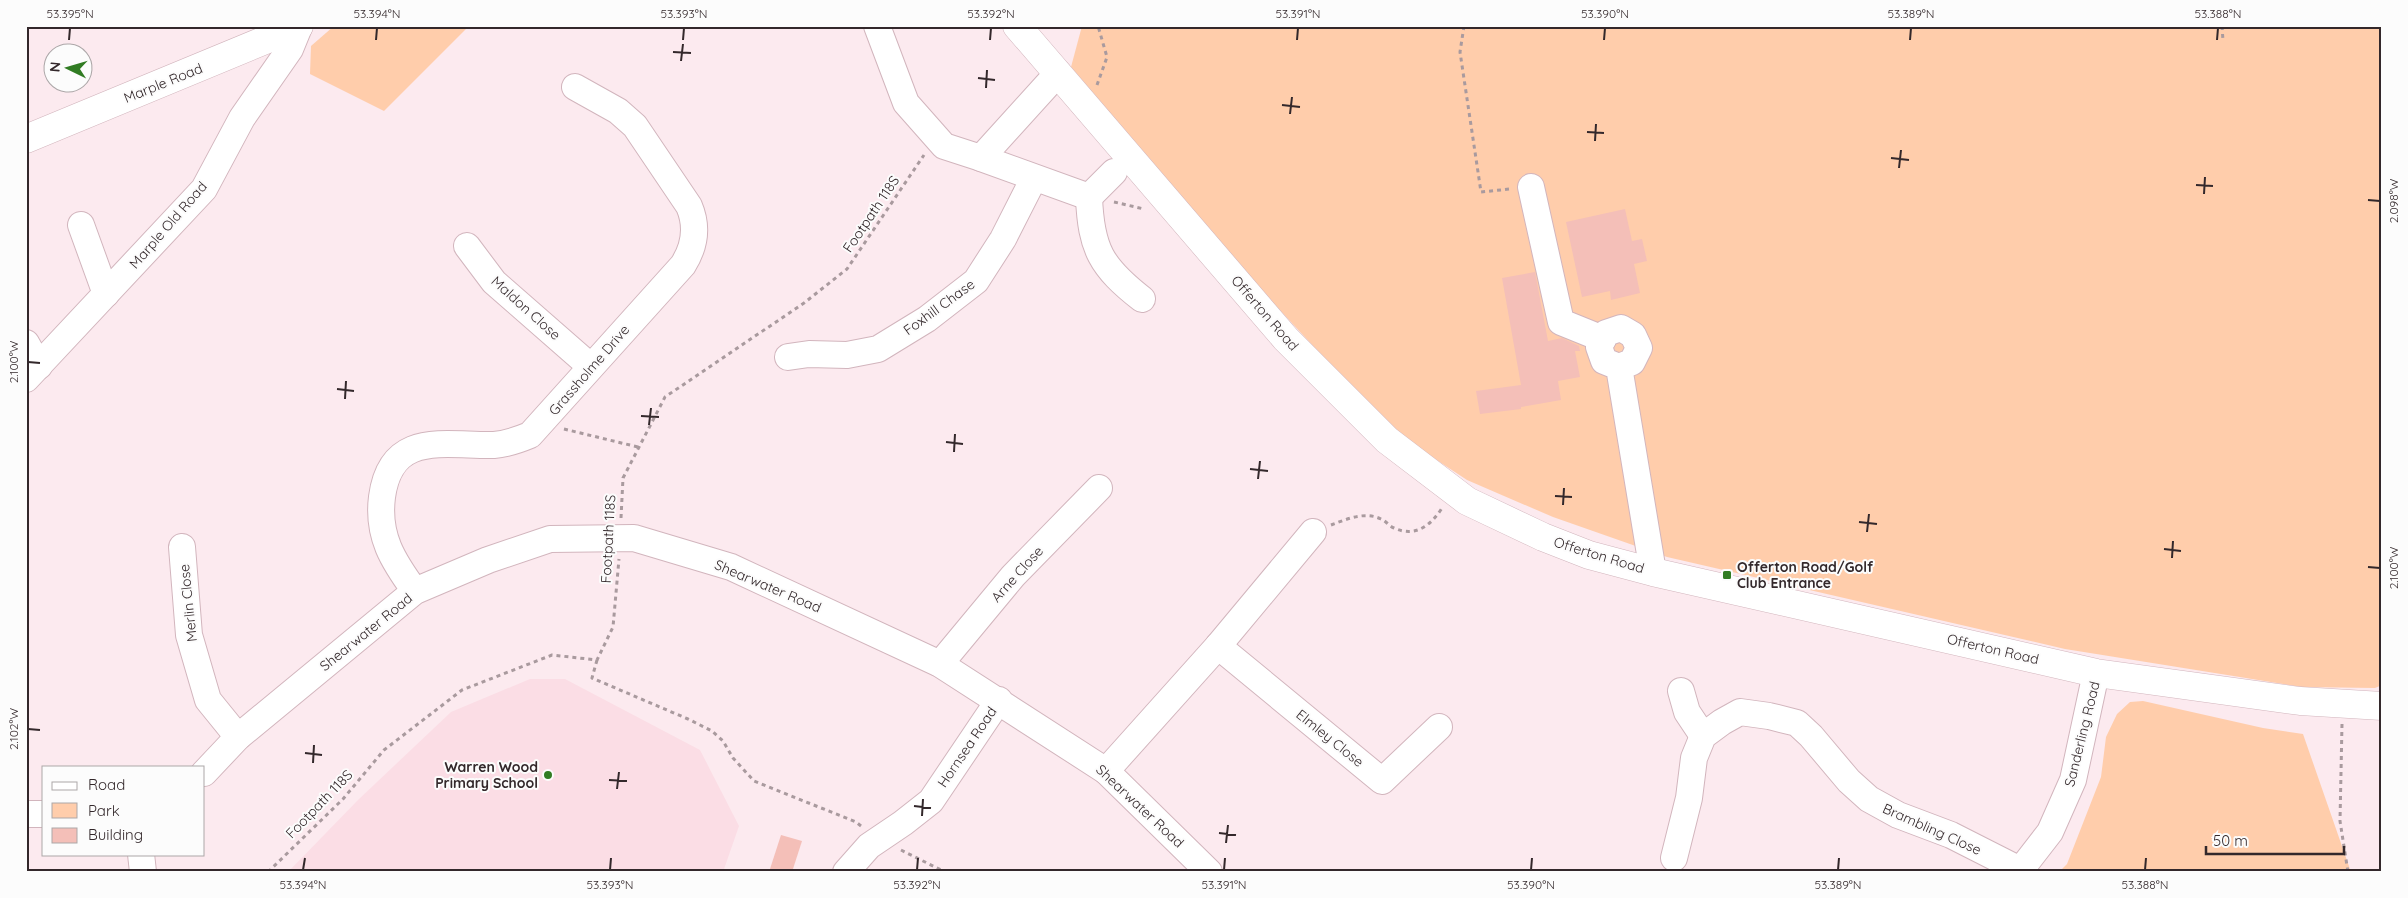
<svg xmlns="http://www.w3.org/2000/svg" width="2408" height="898" font-family="Quicksand,sans-serif">
  <rect width="100%" height="100%" fill="#fceaef"/>
  <!-- built -->
  <polygon fill="#fbdde5" points="530,679 565,679 700,750 739,826 723,872 288,872 358,800 451,712"/>
  <!-- green -->
  <g fill="#ffcdab">
    <polygon points="334,26 469,26 384,111 310,74 311,46"/>
    <polygon points="1082,26 2382,26 2382,685 2375,688 2302,687 2065,649 1667,557 1553,517 1467,480 1391,430 1215,240 1071,67"/>
    <polygon points="2143,701 2263,728 2303,734 2351,872 2059,872 2067,864 2101,777 2106,737 2117,714 2130,702"/>
  </g>
  <!-- building -->
  <g fill="#f4bfb8">
    <polygon points="1625,209 1632,241 1642,239 1647,261 1634,264 1640,293 1611,300 1610,291 1582,297 1566,222"/>
    <polygon points="1535,272 1548,341 1562,338 1579,346 1580,351 1575,351 1580,377 1558,381 1561,400 1521,407 1521,409 1480,414 1476,391 1521,385 1502,278"/>
    <polygon points="781,835 802,841 792,872 769,872"/>
  </g>
  <g fill="none" stroke-linecap="round" stroke-linejoin="round">
    <!-- minor casing -->
    <g stroke="#d2b5bd" stroke-width="28">
      <g id="minor">
        <polyline points="877,26 906,103 944,146 981,158 1058,73"/>
        <polyline points="981,158 1089,197 1114,172"/>
        <polyline points="1531,187 1561,322 1603,339"/>
        <path d="M1089 197C1091 249 1101 267 1142 299"/>
        <polyline points="81,225 106,294"/>
        <polyline points="467,246 494,282 590,366"/>
        <polyline points="26,343 39,366"/>
        <polyline points="788,357 809,354 847,355 878,349 927,319 976,281 1003,239 1034,178"/>
        <polyline points="1619,367 1632,362 1639,348 1633,335 1621,328 1606,333 1599,347 1604,361 1619,367 1653,572"/>
        <polyline points="26,379 204,189 242,118 290,49 299,27"/>
        <polyline points="182,547 189,635 208,700 238,737"/>
        <path d="M415 591C393 561 377 536 382 497 391 430 444 446 494 445 507 444 518 440 530 435L683 265C695 246 698 227 689 206L635 126 618 111 575 87"/>
        <polyline points="1218,646 1382,781 1439,727"/>
        <polyline points="940,664 1013,576 1099,488"/>
        <polyline points="1681,691 1687,712 1703,736"/>
        <polyline points="1106,771 1218,646 1313,532"/>
        <polyline points="204,773 238,737 415,591 488,560 550,539 634,538 731,567 940,664 1106,771 1209,872"/>
        <polyline points="26,814 44,814"/>
        <polyline points="141,854 143,872"/>
        <polyline points="1674,858 1689,798 1694,758 1703,736 1722,722 1740,712 1769,716 1797,723 1811,736 1849,781 1869,799 1898,815 1951,835 2020,870"/>
        <polyline points="846,872 869,846 903,823 931,801 999,700"/>
        <polyline points="2019,872 2050,832 2073,780 2096,673"/>
      </g>
    </g>
    <!-- major casing -->
    <g stroke="#d2b5bd" stroke-width="29">
      <g id="major">
        <polyline points="1017,26 1286,339 1387,440 1467,501 1543,537 1589,555 1653,572 2096,673 2300,701 2382,706"/>
        <polyline points="26,139 299,26"/>
      </g>
    </g>
    <!-- path -->
    <g stroke="#a99a9e" stroke-width="3" stroke-dasharray="4 4" stroke-linecap="butt">
      <polyline points="1464,26 1460,52 1481,192 1510,189"/>
      <polyline points="2222,26 2223,41"/>
      <polyline points="1097,85 1107,57 1098,26"/>
      <polyline points="1114,202 1144,209"/>
      <polyline points="564,429 638,447"/>
      <polyline points="621,518 623,478 665,397 804,303 847,269 924,155"/>
      <path d="M1331 525C1347 519 1365 511 1381 519 1386 521 1389 526 1394 528 1416 538 1431 525 1442 508"/>
      <polyline points="597,660 592,678 688,719 712,731 723,741 733,758 754,781 856,822 861,826"/>
      <polyline points="2342,724 2340,821 2348,872"/>
      <polyline points="901,850 945,872"/>
      <polyline points="268,872 343,799 384,750 462,690 552,655 597,660 613,627 619,559"/>
    </g>
    <!-- minor -->
    <use href="#minor" stroke="#fff" stroke-width="26"/>
    <!-- major -->
    <use href="#major" stroke="#fff" stroke-width="28"/>
  </g>
  <!-- ticks -->
  <path fill="none" stroke="#33282b" stroke-width="2" d="M69 40 70 28M376 40 377 28M683 40 684 28M990 40 991 28M1297 40 1298 28M1604 40 1605 28M1910 40 1911 28M2217 40 2218 28M673 52 691 53M681 61 683 44M978 78 995 80M986 88 987 70M1282 105 1300 107M1290 114 1292 97M1587 132 1604 133M1595 141 1596 124M1891 158 1909 160M1899 168 1901 150M2196 185 2213 186M2204 194 2205 177M2368 200 2380 201M28 362 40 363M337 389 354 391M345 399 346 381M641 416 659 417M649 425 651 408M946 442 963 444M954 452 955 434M1250 469 1268 471M1258 479 1260 461M1555 496 1572 497M1563 505 1564 488M1859 522 1877 524M1867 532 1869 514M2164 549 2181 551M2172 558 2173 541M2368 567 2380 568M28 729 40 730M305 753 322 755M313 763 314 745M609 780 627 781M617 789 619 772M914 806 931 808M922 816 923 799M1219 833 1236 835M1226 843 1228 825M303 870 305 858M610 870 611 858M917 870 918 858M1224 870 1225 858M1531 870 1532 858M1838 870 1839 858M2145 870 2146 858"/>
  <!-- markers -->
  <g fill="#317c23" stroke="#fcfcfc" stroke-width="2">
    <rect x="1722" y="570" width="10" height="10" rx="2.5"/>
    <circle cx="548" cy="775" r="5"/>
  </g>
  <g text-anchor="middle" dominant-baseline="central" stroke-width="4" stroke-linejoin="round" paint-order="stroke">
    <!-- street labels -->
    <g font-size="14" fill="#33282b" stroke="#fcfcfc">
      <text transform="translate(163 83) rotate(-22)">Marple Road</text>
      <text transform="translate(871 214) rotate(-56)">Footpath 118S</text>
      <text transform="translate(168 225) rotate(-49)">Marple Old Road</text>
      <text transform="translate(939 307) rotate(-36)">Foxhill Chase</text>
      <text transform="translate(526 308) rotate(42)">Maldon Close</text>
      <text transform="translate(1265 313) rotate(49)">Offerton Road</text>
      <text transform="translate(589 370) rotate(-49)">Grassholme Drive</text>
      <text transform="translate(608 539) rotate(-87)">Footpath 118S</text>
      <text transform="translate(1599 555) rotate(17)">Offerton Road</text>
      <text transform="translate(1017 574) rotate(-48)">Arne Close</text>
      <text transform="translate(768 586) rotate(23)">Shearwater Road</text>
      <text transform="translate(188 603) rotate(-96)">Merlin Close</text>
      <text transform="translate(366 632) rotate(-39)">Shearwater Road</text>
      <text transform="translate(1993 649) rotate(13)">Offerton Road</text>
      <text transform="translate(2082 734) rotate(-76)">Sanderling Road</text>
      <text transform="translate(1330 738) rotate(39)">Elmley Close</text>
      <text transform="translate(967 747) rotate(-56)">Hornsea Road</text>
      <text transform="translate(319 804) rotate(-46)">Footpath 118S</text>
      <text transform="translate(1140 806) rotate(43)">Shearwater Road</text>
      <text transform="translate(1932 829) rotate(24)">Brambling Close</text>
    </g>
    <!-- poi labels -->
    <g font-size="14" font-weight="bold" fill="#33282b" stroke="#fcfcfc" text-anchor="start">
      <text x="1737" y="567">Offerton Road/Golf<tspan x="1737" dy="16">Club Entrance</tspan></text>
      <text x="538" y="767" text-anchor="end">Warren Wood<tspan x="538" dy="16">Primary School</tspan></text>
    </g>
  </g>
  <!-- border -->
  <rect width="2408" height="898" fill="none" stroke="#fcfcfc" stroke-width="55"/>
  <!-- legend -->
  <rect x="42" y="766" width="162" height="90" fill="#fcfcfc" stroke="#aca7a8"/>
  <rect x="52" y="782" width="25" height="8" fill="#ffffff" stroke="#aca7a8"/>
  <text x="88" y="790" font-size="15" fill="#33282b">Road</text>
  <rect x="52" y="803" width="25" height="15" fill="#ffcdab" stroke="#aca7a8"/>
  <text x="88" y="816" font-size="15" fill="#33282b">Park</text>
  <rect x="52" y="828" width="25" height="15" fill="#f4bfb8" stroke="#aca7a8"/>
  <text x="88" y="840" font-size="15" fill="#33282b">Building</text>
  <!-- north arrow -->
  <g transform="translate(68 68) rotate(275)"><circle r="24" fill="#fcfcfc" stroke="#aca7a8"/>
  <path d="M0-4L9 19L0 12L-9 19Z" fill="#317c23"/>
  <text y="-8" font-size="14" font-weight="bold" text-anchor="middle" fill="#33282b">N</text>
  </g>
  <!-- scale -->
  <path d="M2206 846v8h138v-8" fill="none" stroke="#33282b" stroke-width="2.5"/>
  <text x="2213" y="846" font-size="15" fill="#33282b" stroke="#fcfcfc" stroke-width="4" paint-order="stroke">50 m</text>
  <rect x="28" y="28" width="2352" height="842" fill="none" stroke="#33282b" stroke-width="2"/>
  <g font-size="12" text-anchor="middle" fill="#33282b">
    <text x="70" y="18">53.395°N</text>
    <text x="377" y="18">53.394°N</text>
    <text x="684" y="18">53.393°N</text>
    <text x="991" y="18">53.392°N</text>
    <text x="1298" y="18">53.391°N</text>
    <text x="1605" y="18">53.390°N</text>
    <text x="1911" y="18">53.389°N</text>
    <text x="2218" y="18">53.388°N</text>
    <text transform="translate(2394 201) rotate(-90)" y="4">2.098°W</text>
    <text transform="translate(14 362) rotate(-90)" y="4">2.100°W</text>
    <text transform="translate(2394 568) rotate(-90)" y="4">2.100°W</text>
    <text transform="translate(14 729) rotate(-90)" y="4">2.102°W</text>
    <text x="303" y="889">53.394°N</text>
    <text x="610" y="889">53.393°N</text>
    <text x="917" y="889">53.392°N</text>
    <text x="1224" y="889">53.391°N</text>
    <text x="1531" y="889">53.390°N</text>
    <text x="1838" y="889">53.389°N</text>
    <text x="2145" y="889">53.388°N</text>
  </g>
</svg>
